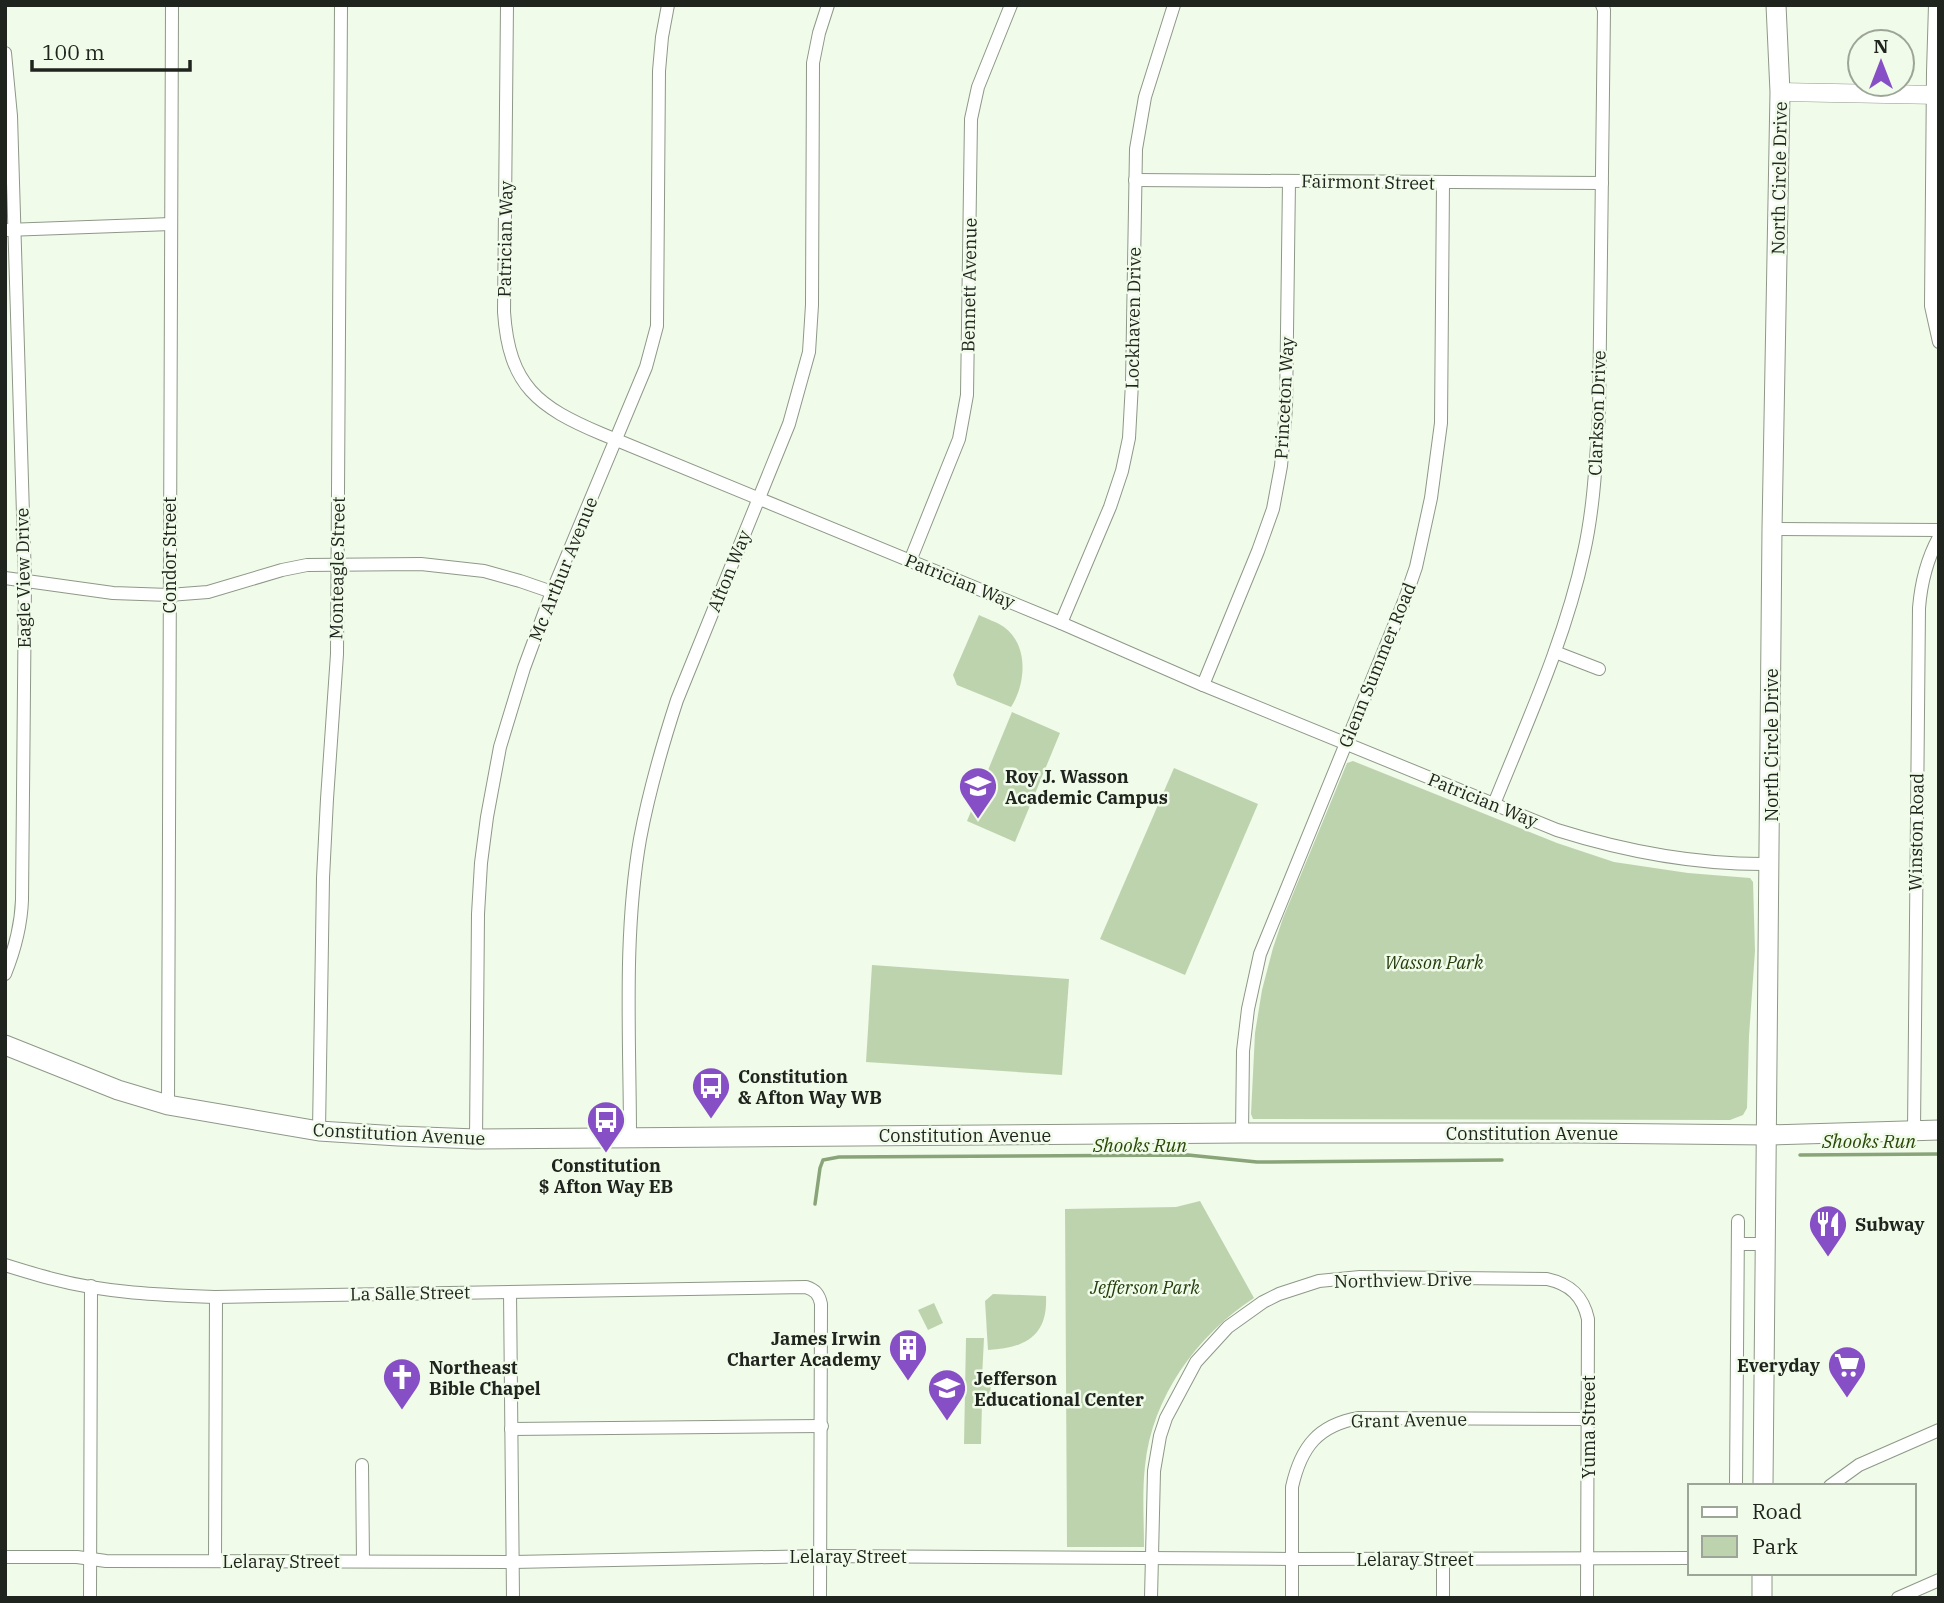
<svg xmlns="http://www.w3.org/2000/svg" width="1944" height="1603" font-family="'IBM Plex Serif',serif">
  <rect width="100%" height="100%" fill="#f0fbe9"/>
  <!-- green -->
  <g fill="#bdd3ae">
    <path d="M979 615C987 619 997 622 1004 627 1029 645 1026 684 1011 707L957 685 953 675Z"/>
    <polygon points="1012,712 1060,733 1015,842 967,821"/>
    <polygon points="1353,761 1557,843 1614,862 1688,873 1750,878 1753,882 1755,951 1749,1036 1747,1108 1743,1115 1730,1120 1253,1119 1251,1114 1255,1033 1262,990 1273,948 1283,918 1347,763"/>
    <polygon points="1174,768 1258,804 1185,975 1100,939"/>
    <polygon points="872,965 1069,979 1062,1075 866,1062"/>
    <path d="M1200 1201 1254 1298C1197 1335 1152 1397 1145 1466 1142 1493 1144 1520 1144 1547H1067L1065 1209 1176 1207Z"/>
    <path d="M993 1294 1046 1296C1048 1336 1025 1348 988 1350L985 1301Z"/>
    <polygon points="934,1303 943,1323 928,1330 918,1310"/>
    <polygon points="966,1338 984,1338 982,1378 991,1378 990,1402 982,1402 981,1444 964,1444"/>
  </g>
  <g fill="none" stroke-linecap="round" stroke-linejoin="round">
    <!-- stream -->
    <g stroke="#8aa479" stroke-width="3.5">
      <polyline points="1800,1155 1939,1154"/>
      <polyline points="815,1204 820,1168 823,1160 839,1157 1188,1155 1257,1162 1502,1160"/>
    </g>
    <!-- minor casing -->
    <g stroke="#8e9888" stroke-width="14">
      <g id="minor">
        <path d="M507 5 504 312C509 386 538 407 602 434L1061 623 1203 685 1557 830C1627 852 1697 865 1770 864"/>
        <polyline points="1935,5 1933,72 1931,306 1939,342"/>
        <path d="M5 53 11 116 25 581 22 900C21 927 15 949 5 974"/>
        <polyline points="1135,180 1602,183"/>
        <polyline points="6,230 171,224"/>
        <polyline points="1772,529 1939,530"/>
        <polyline points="910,561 959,439 967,395 971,119 978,87 1011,5"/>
        <polyline points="5,578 113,593 169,595 208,592 282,570 307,565 421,564 484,571 520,581 552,592"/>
        <polyline points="1061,623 1110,507 1122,471 1129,438 1132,383 1136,149 1145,97 1174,5"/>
        <polyline points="1555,652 1599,669"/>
        <polyline points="1203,685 1258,551 1273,509 1281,466 1286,408 1289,181"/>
        <path d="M1494 804C1527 722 1565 640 1584 552 1594 507 1596 460 1599 414L1604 10 1602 5"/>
        <polyline points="168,1105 172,5"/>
        <path d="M1914 1130 1919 608C1921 583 1927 559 1939 537"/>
        <polyline points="319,1131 323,878 327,799 337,654 341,5"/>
        <polyline points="1242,1133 1243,1051 1248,1009 1260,954 1405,599 1416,567 1431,498 1441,423 1443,183"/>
        <path d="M630 1138C630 1039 623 937 640 839 649 791 662 746 677 700L789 424 809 352 812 305 813 63 819 33 828 5"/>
        <polyline points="476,1139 478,914 481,863 487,817 500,747 524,668 552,592 646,367 657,326 659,71 662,37 668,5"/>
        <polyline points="1738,1244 1766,1244"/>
        <path d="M5 1265C21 1270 37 1275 53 1279 105 1293 162 1295 216 1297L806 1287C815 1290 819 1294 821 1304L820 1598"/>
        <polyline points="510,1292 513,1598"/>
        <polyline points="511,1429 822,1426"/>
        <polyline points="362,1465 363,1561"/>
        <polyline points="1736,1486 1738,1221"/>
        <polyline points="1830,1486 1859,1465 1939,1430"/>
        <polyline points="5,1557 77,1557 106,1561 513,1562 821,1556 1292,1559 1690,1558"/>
        <polyline points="215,1561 216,1297"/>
        <polyline points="90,1598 91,1286"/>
        <path d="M1151 1598 1154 1471 1160 1436 1166 1418 1196 1362 1228 1327 1263 1302 1279 1294 1319 1281 1360 1277 1547 1279C1570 1284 1583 1296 1588 1319L1587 1598"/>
        <path d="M1292 1598V1487C1301 1447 1318 1425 1359 1418L1589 1419"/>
        <polyline points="1443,1598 1443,1559"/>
        <polyline points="1898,1598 1939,1580"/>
      </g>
    </g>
    <!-- secondary casing -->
    <g stroke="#8e9888" stroke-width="19">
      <polyline id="secondary" points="1780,92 1939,95"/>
    </g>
    <!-- primary casing -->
    <g stroke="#8e9888" stroke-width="21">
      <g id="primary">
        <polyline points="5,1045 118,1090 168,1105 319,1131 398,1136 476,1139 1242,1133 1579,1133 1767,1135 1939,1130"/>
        <polyline points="1763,1486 1772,529 1780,92 1776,5"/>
        <polyline points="1762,1598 1762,1573"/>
      </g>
    </g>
    <!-- minor -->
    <use href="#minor" stroke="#fff" stroke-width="12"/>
    <!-- secondary -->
    <use href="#secondary" stroke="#fff" stroke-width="18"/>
    <!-- primary -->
    <use href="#primary" stroke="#fff" stroke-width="19"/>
  </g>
  <!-- icons -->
  <defs>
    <g id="school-pin" transform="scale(2.0125)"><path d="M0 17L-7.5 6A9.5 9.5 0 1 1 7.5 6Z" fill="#874fc6" stroke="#f0fbe9"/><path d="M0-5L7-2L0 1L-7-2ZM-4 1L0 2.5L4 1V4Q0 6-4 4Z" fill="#fff"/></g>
    <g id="bus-pin" transform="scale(2.0125)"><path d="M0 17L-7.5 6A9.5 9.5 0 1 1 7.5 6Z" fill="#874fc6" stroke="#f0fbe9"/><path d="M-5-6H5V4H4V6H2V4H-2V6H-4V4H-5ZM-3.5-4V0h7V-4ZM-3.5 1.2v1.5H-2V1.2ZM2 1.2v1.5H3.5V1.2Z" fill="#fff"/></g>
    <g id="restaurant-pin" transform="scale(2.0125)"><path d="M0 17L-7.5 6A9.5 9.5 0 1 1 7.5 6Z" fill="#874fc6" stroke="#f0fbe9"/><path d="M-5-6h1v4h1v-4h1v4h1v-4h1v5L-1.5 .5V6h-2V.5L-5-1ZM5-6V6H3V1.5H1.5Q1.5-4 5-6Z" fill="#fff"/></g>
    <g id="building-pin" transform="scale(2.0125)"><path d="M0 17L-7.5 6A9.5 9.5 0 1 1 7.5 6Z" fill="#874fc6" stroke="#f0fbe9"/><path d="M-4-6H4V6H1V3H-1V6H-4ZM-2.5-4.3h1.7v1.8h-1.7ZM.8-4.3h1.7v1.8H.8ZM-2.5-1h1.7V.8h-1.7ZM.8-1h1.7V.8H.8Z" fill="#fff"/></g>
    <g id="supermarket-pin" transform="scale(2.0125)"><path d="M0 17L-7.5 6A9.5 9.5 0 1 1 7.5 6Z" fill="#874fc6" stroke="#f0fbe9"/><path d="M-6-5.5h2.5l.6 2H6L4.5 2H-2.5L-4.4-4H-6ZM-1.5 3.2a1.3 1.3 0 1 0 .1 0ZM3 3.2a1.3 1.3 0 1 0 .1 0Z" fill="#fff"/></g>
    <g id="church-pin" transform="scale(2.0125)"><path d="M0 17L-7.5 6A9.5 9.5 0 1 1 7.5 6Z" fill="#874fc6" stroke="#f0fbe9"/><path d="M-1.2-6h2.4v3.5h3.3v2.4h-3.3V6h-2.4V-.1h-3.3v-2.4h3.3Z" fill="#fff"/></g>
  </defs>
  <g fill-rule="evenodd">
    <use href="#school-pin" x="978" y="786"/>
    <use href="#bus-pin" x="711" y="1086"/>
    <use href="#bus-pin" x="606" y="1120"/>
    <use href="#restaurant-pin" x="1828" y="1224"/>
    <use href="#building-pin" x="908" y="1348"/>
    <use href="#supermarket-pin" x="1847" y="1365"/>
    <use href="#church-pin" x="402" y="1377"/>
    <use href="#school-pin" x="947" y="1388"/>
  </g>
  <g text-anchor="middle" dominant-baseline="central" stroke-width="5" stroke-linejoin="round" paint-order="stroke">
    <!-- street labels -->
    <g font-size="18" fill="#20241e" stroke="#f0fbe9">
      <text transform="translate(1779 178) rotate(-89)">North Circle Drive</text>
      <text transform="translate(1368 182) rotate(1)">Fairmont Street</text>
      <text transform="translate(505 239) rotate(-89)">Patrician Way</text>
      <text transform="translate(969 285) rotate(-89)">Bennett Avenue</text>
      <text transform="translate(1133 318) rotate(-89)">Lockhaven Drive</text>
      <text transform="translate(1284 398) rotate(-87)">Princeton Way</text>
      <text transform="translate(1597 413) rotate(-88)">Clarkson Drive</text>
      <text transform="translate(169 555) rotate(-90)">Condor Street</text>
      <text transform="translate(337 568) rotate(-89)">Monteagle Street</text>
      <text transform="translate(563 569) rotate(-68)">Mc Arthur Avenue</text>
      <text transform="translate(729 571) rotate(-68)">Afton Way</text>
      <text transform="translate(23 578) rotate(-91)">Eagle View Drive</text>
      <text transform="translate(960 581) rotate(22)">Patrician Way</text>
      <text transform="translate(1377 665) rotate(-68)">Glenn Summer Road</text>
      <text transform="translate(1771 745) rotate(-90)">North Circle Drive</text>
      <text transform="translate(1483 800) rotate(22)">Patrician Way</text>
      <text transform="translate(1916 832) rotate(-89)">Winston Road</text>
      <text x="1532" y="1133">Constitution Avenue</text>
      <text transform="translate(399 1134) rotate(3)">Constitution Avenue</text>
      <text x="965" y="1135">Constitution Avenue</text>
      <text transform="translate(1403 1280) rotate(-1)">Northview Drive</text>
      <text transform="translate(410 1293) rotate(-1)">La Salle Street</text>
      <text transform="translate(1409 1420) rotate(-1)">Grant Avenue</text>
      <text transform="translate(1588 1427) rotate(-90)">Yuma Street</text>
      <text x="848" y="1556">Lelaray Street</text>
      <text x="1415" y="1559">Lelaray Street</text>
      <text x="281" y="1561">Lelaray Street</text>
    </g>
    <!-- poi labels -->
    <g font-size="18" font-weight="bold" fill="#20241e" stroke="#f0fbe9" text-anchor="start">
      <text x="1005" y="776">Roy J. Wasson<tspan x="1005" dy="21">Academic Campus</tspan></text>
      <text x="738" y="1076">Constitution<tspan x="738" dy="21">&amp; Afton Way WB</tspan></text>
      <text x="606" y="1165" text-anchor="middle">Constitution<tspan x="606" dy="21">$ Afton Way EB</tspan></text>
      <text x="1855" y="1224">Subway</text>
      <text x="881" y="1338" text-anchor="end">James Irwin<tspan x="881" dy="21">Charter Academy</tspan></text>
      <text x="1820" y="1365" text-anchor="end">Everyday</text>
      <text x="429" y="1367">Northeast<tspan x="429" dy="21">Bible Chapel</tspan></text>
      <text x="974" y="1378">Jefferson<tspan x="974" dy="21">Educational Center</tspan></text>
    </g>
    <!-- park labels -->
    <g font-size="18" font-style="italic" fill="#243d0d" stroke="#f0fbe9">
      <text x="1434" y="962">Wasson Park</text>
      <text x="1145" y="1287">Jefferson Park</text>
    </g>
    <!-- water labels -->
    <g font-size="19" font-style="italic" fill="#294906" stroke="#f0fbe9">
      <text x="1869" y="1141">Shooks Run</text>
      <text x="1140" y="1145">Shooks Run</text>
    </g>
  </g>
  <!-- border -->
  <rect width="1944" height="1603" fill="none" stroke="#20241e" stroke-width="14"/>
  <!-- legend -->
  <rect x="1688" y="1484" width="228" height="91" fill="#f0fbe9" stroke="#9da598" stroke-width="2"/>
  <rect x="1702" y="1507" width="35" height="10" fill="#ffffff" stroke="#9da598" stroke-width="2"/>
  <text x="1752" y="1519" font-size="21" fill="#20241e">Road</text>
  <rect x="1702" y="1536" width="35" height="21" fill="#bdd3ae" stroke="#9da598" stroke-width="2"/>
  <text x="1752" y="1554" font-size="21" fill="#20241e">Park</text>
  <!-- north arrow -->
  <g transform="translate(1881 63)"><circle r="33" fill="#f0fbe9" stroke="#9da598" stroke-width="2"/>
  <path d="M0-5L12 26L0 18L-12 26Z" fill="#874fc6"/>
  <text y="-10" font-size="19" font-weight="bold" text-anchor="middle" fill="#20241e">N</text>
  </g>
  <!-- scale -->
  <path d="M32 60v10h158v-10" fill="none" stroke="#20241e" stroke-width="3.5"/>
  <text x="42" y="60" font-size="21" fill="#20241e" stroke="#f0fbe9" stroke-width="5" paint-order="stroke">100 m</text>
</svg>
